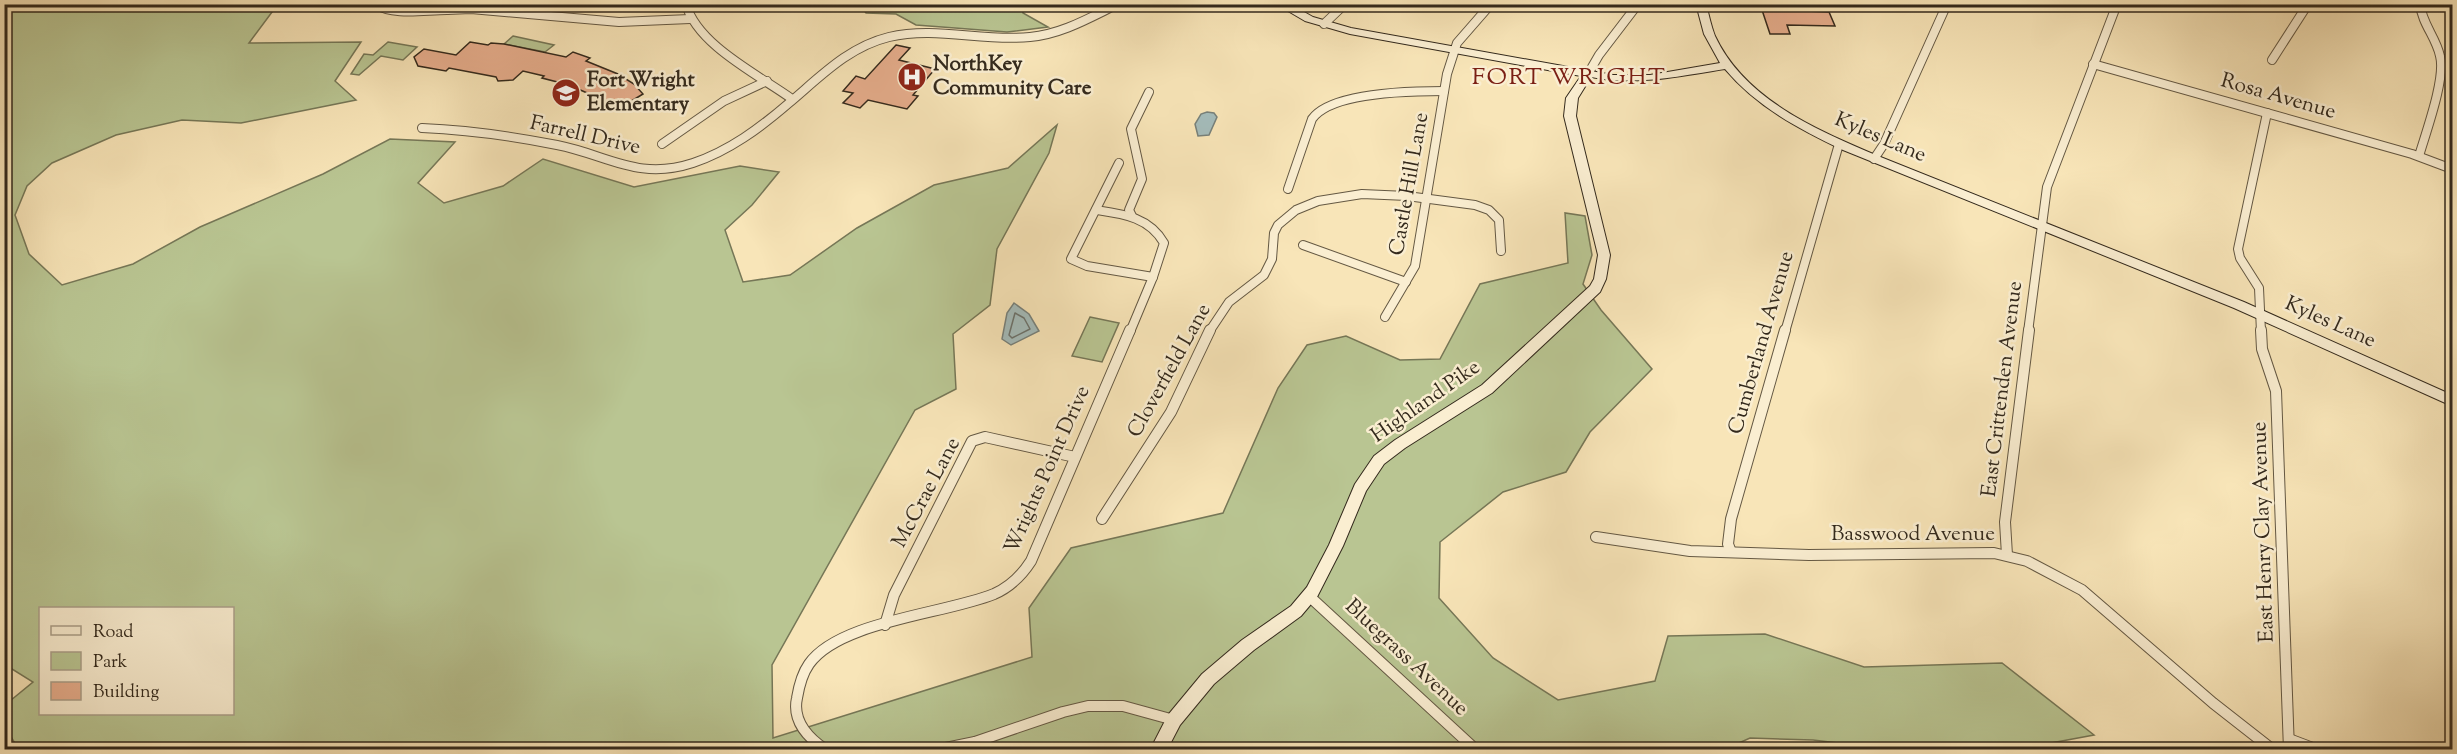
<svg xmlns="http://www.w3.org/2000/svg" width="2457" height="754" font-family="'Sorts Mill Goudy',serif">
  <rect width="100%" height="100%" fill="#f8e5b8"/>
  <filter id="stains"><feTurbulence type="fractalNoise" baseFrequency=".00333" numOctaves="4"/><feColorMatrix values="0 0 0 0 .2 0 0 0 0 .09 0 0 0 0 .02 0 0 0 .5 -.17"/></filter>
  <radialGradient id="worn" r=".72"><stop offset=".6" stop-color="#630" stop-opacity="0"/><stop offset="1" stop-color="#630" stop-opacity=".3"/></radialGradient>
  <!-- green -->
  <g fill="#b9c592" stroke="#767757" stroke-width="1.5" fill-rule="evenodd">
    <path d="M278 4 249 43 361 42 335 81 356 100 241 123 182 120 116 135 52 163 27 186 15 215 29 254 62 285 133 264 200 227 323 174 390 139 455 142 418 183 444 203 503 186 543 159 634 187 740 166 779 172 752 205 725 230 743 282 790 275 857 228 934 185 1008 168 1057 125 1049 153 997 249 990 305 953 334 956 389 915 410 772 665 773 738 1032 657 1029 608 1071 548 1223 513 1278 388 1307 345 1346 336 1400 360 1440 359 1480 284 1568 263 1565 213 1585 216 1592 255 1583 284 1601 310 1652 369 1590 432 1566 472 1503 492 1440 542 1439 598 1493 658 1558 700 1655 681 1668 636 1765 634 1864 667 2002 663 2094 735 2013 750H1896L1813 740 1750 738 1723 750H19L5 727V705L33 682 4 664 5 5ZM40 608H232V714H40Z"/>
    <polygon points="860,5 1022,5 1023,13 1048,27 1007,32 916,25 896,14 866,13"/>
    <polygon points="513,36 554,45 545,52 504,44"/>
    <polygon points="388,42 417,47 403,60 381,56 359,75 351,74 364,54 373,55"/>
    <polygon points="1090,317 1119,323 1102,362 1072,356"/>
  </g>
  <!-- water -->
  <g fill="#a4bcbb" stroke="#77817b" stroke-width="1.5">
    <polygon points="1207,112 1214,113 1217,117 1209,135 1198,136 1195,124 1201,114"/>
    <polygon points="1014,303 1029,314 1039,331 1011,345 1002,339 1007,313"/>
  </g>
  <g fill="none" stroke-linecap="round" stroke-linejoin="round">
    <!-- shore -->
    <polygon stroke="#6c726c" stroke-width="1.5" points="1015,313 1024,318 1030,329 1012,338 1009,335"/>
  </g>
  <!-- building -->
  <g fill="#e7ae8d" stroke="#33291c" stroke-width="1.5">
    <polygon points="1760,4 1781,4 1783,10 1829,12 1835,26 1787,25 1790,34 1770,34"/>
    <polygon points="470,42 488,45 491,43 504,44 566,57 573,52 590,58 586,61 618,74 634,84 643,94 615,111 594,96 569,85 542,78 544,76 523,71 513,80 498,81 496,77 449,68 446,71 418,66 414,57 424,49 456,55"/>
    <polygon points="896,45 910,48 899,60 935,69 913,95 918,96 907,109 868,100 860,108 843,103 853,93 843,91 856,76 865,79"/>
  </g>
  <g fill="none" stroke-linecap="round" stroke-linejoin="round">
    <!-- street-far1 casing -->
    <g stroke="#645843" stroke-width="10">
      <g id="street-far1">
        <path d="M374 4C394 16 424 10 447 10L449 7"/>
        <path d="M686 4C697 45 759 75 792 99"/>
        <polyline points="447,10 471,9 619,22 690,19"/>
        <polyline points="1324,24 1345,4"/>
        <polyline points="2272,60 2308,4"/>
        <polyline points="2093,64 2412,154 2452,169"/>
        <polyline points="1588,74 1599,55 1638,4"/>
        <path d="M422 128C467 130 512 136 557 145 608 155 638 181 693 163 729 151 760 128 789 103 820 77 848 47 889 37 936 26 983 42 1030 37 1062 34 1089 18 1118 4"/>
        <polyline points="662,144 724,101 767,81"/>
        <path d="M2419 156C2426 132 2446 78 2440 56 2436 37 2422 24 2420 4"/>
        <polyline points="1874,159 1884,144 1947,4"/>
        <polyline points="1119,163 1071,259 1087,266 1153,277"/>
        <path d="M1288 189 1312 119C1331 92 1412 91 1444 91"/>
        <path d="M1096 210C1123 214 1149 217 1164 243L1153 277 1130 332"/>
        <polyline points="1132,216 1129,210 1142,179 1131,129 1149,92"/>
        <polyline points="1303,245 1406,282"/>
        <polyline points="1385,317 1415,266 1447,74 1457,43 1491,4"/>
        <polyline points="1209,332 1229,302 1264,275 1272,259 1274,233 1278,225 1296,210 1318,201 1362,194 1407,196 1475,205 1489,210 1499,220 1501,251"/>
        <polyline points="1785,332 1839,144"/>
        <polyline points="2028,332 2047,187 2117,4"/>
        <polyline points="2261,332 2259,288 2240,258 2238,249 2267,113"/>
      </g>
    </g>
    <!-- street casing -->
    <g stroke="#645843" stroke-width="12">
      <g id="street">
        <polyline points="2261,330 2262,349 2276,391 2289,750"/>
        <polyline points="1102,519 1171,412 1210,330"/>
        <polyline points="1596,537 1690,551 1809,555 1994,553 2027,561 2082,590 2213,703 2273,750"/>
        <polyline points="1731,552 1728,544 1731,519 1785,330"/>
        <polyline points="2007,555 2005,522 2029,330"/>
        <polyline points="1309,596 1476,750"/>
        <polyline points="885,625 894,595 972,441 985,437 1075,457"/>
        <polyline points="2289,739 2318,750"/>
        <path d="M826 750C808 738 792 721 797 698 799 686 802 674 809 664 839 621 945 614 994 594 1010 587 1022 575 1031 561L1130 330"/>
        <polyline points="936,750 975,742 1063,712 1088,706 1123,706 1174,720"/>
      </g>
    </g>
    <!-- secondary casing -->
    <g stroke="#33291c" stroke-width="2">
      <path id="secondary" d="M1276 4H1290L1313 17 1351 28 1613 75H1650L1720 63 1704 34 1696 4H1706C1709 15 1711 26 1715 36 1745 100 1817 130 1878 156L2244 302 2452 395V406L2234 308 1843 150C1799 129 1757 107 1725 69 1680 76 1637 86 1591 77L1578 98 1576 116 1610 255 1606 279 1600 292 1492 393 1405 448 1384 464 1366 491 1343 546 1317 597 1301 616 1254 650 1214 684 1180 725 1167 750H1150L1168 715 1202 674 1242 640 1291 606 1307 587 1329 545 1355 484 1374 456 1395 440 1482 385 1590 286 1594 279 1598 255 1564 116 1566 98 1581 76 1350 34 1305 21Z"/>
    </g>
    <!-- street-far1 -->
    <use href="#street-far1" stroke="#faeed1" stroke-width="8"/>
    <!-- street -->
    <use href="#street" stroke="#faeed1" stroke-width="10"/>
    <!-- secondary -->
    <use href="#secondary" fill="#faeed1" fill-rule="evenodd"/>
  </g>
  <!-- icons -->
  <defs>
    <g id="hospital-disc" transform="scale(1.5)"><circle r="9.5" fill="#8f2418" stroke="#faeed1"/><path d="M-5-5h3v3.5h4V-5h3V5h-3V1.5h-4V5h-3Z" fill="#fff"/></g>
    <g id="school-disc" transform="scale(1.5)"><circle r="9.5" fill="#8f2418" stroke="#faeed1"/><path d="M0-5L7-2L0 1L-7-2ZM-4 1L0 2.5L4 1V4Q0 6-4 4Z" fill="#fff"/></g>
  </defs>
  <g fill-rule="evenodd">
    <use href="#hospital-disc" x="912" y="77"/>
    <use href="#school-disc" x="566" y="93"/>
  </g>
  <g text-anchor="middle" dominant-baseline="central" stroke-width="5" stroke-linejoin="round" paint-order="stroke">
    <!-- poi labels -->
    <g font-size="21" font-weight="bold" fill="#33291c" stroke="#faeed1" text-anchor="start">
      <text x="933" y="65">NorthKey<tspan x="933" dy="24">Community Care</tspan></text>
      <text x="587" y="81">Fort Wright<tspan x="587" dy="24">Elementary</tspan></text>
    </g>
    <!-- street labels -->
    <g font-size="21" fill="#33291c" stroke="#faeed1">
      <text transform="translate(2278 97) rotate(16)">Rosa Avenue</text>
      <text transform="translate(585 136) rotate(13)">Farrell Drive</text>
      <text transform="translate(1880 138) rotate(23)">Kyles Lane</text>
      <text transform="translate(1410 184) rotate(-80)">Castle Hill Lane</text>
      <text transform="translate(2330 323) rotate(24)">Kyles Lane</text>
      <text transform="translate(1762 343) rotate(-74)">Cumberland Avenue</text>
      <text transform="translate(1170 371) rotate(-61)">Cloverfield Lane</text>
      <text transform="translate(2003 389) rotate(-83)">East Crittenden Avenue</text>
      <text transform="translate(1426 402) rotate(-35)">Highland Pike</text>
      <text transform="translate(1048 470) rotate(-66)">Wrights Point Drive</text>
      <text transform="translate(927 493) rotate(-62)">McCrae Lane</text>
      <text transform="translate(2264 532) rotate(-92)">East Henry Clay Avenue</text>
      <text x="1913" y="535">Basswood Avenue</text>
      <text transform="translate(1406 658) rotate(43)">Bluegrass Avenue</text>
    </g>
    <!-- quarter labels -->
    <g font-size="24" letter-spacing="1.5" fill="#7a1f14" stroke="#faeed1">
      <text x="1569" y="78">FORT WRIGHT</text>
    </g>
  </g>
  <!-- margin -->
  <rect width="2457" height="754" fill="none" stroke="#f8e5b8" stroke-width="24"/>
  <rect x="6" y="6" width="2445" height="742" fill="none" stroke="#33291c" stroke-width="3"/>
  <rect x="12" y="12" width="2433" height="730" fill="none" stroke="#33291c" stroke-width="1.5"/>
  <!-- legend -->
  <rect x="39" y="607" width="195" height="108" fill="#faeed1" stroke="#aa9f89" stroke-width="1.5"/>
  <rect x="51" y="626" width="30" height="9" fill="#faeed1" stroke="#aa9f89" stroke-width="1.5"/>
  <text x="93" y="637" font-size="18" fill="#33291c">Road</text>
  <rect x="51" y="652" width="30" height="18" fill="#b9c592" stroke="#aa9f89" stroke-width="1.5"/>
  <text x="93" y="667" font-size="18" fill="#33291c">Park</text>
  <rect x="51" y="682" width="30" height="18" fill="#e7ae8d" stroke="#aa9f89" stroke-width="1.5"/>
  <text x="93" y="697" font-size="18" fill="#33291c">Building</text>
  <rect width="100%" height="100%" filter="url(#stains)"/>
  <rect width="100%" height="100%" fill="url(#worn)"/>
</svg>
